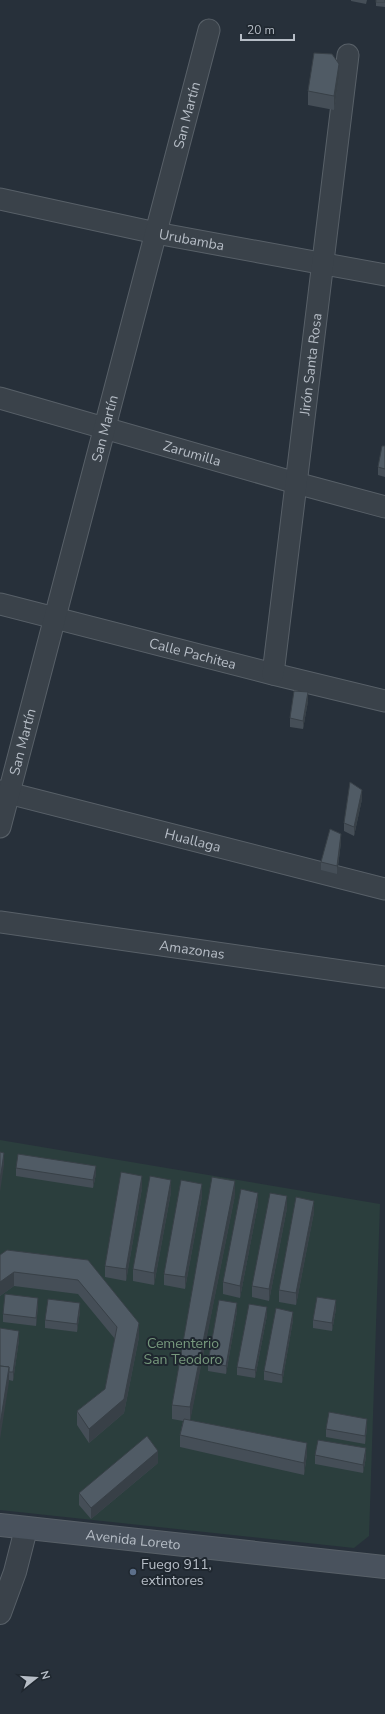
<svg xmlns="http://www.w3.org/2000/svg" width="385" height="1714" font-family="'Nunito Sans',sans-serif">
  <rect width="100%" height="100%" fill="#27303a"/>
  <!-- green -->
  <polygon fill="#2b3e3d" points="0,1140 380,1204 369,1536 354,1548 0,1510"/>
  <g fill="none" stroke-linecap="round" stroke-linejoin="round">
    <!-- minor casing -->
    <g stroke="#586068" stroke-width="23">
      <g id="minor">
        <path id="s1" d="M0 199 156 233 385 275"/>
        <path id="s2" d="M0 398 296 483 385 507"/>
        <path id="s3" d="M0 604 273 674 385 701"/>
        <path id="s4" d="M273 674 348 55"/>
        <path id="s5" d="M0 791 385 889"/>
        <path id="s6" d="M0 827 209 30"/>
        <path id="s7" d="M0 922 385 977"/>
      </g>
    </g>
    <!-- tertiary casing -->
    <g stroke="#586068" stroke-width="24">
      <polyline id="tertiary" points="0,1613 15,1572 26,1529"/>
    </g>
    <!-- secondary casing -->
    <g stroke="#586068" stroke-width="24">
      <g id="secondary">
        <path id="s8" d="M0 1525 385 1567"/>
      </g>
    </g>
    <!-- minor -->
    <use href="#minor" stroke="#3a424a" stroke-width="21"/>
    <!-- tertiary -->
    <use href="#tertiary" stroke="#3a424a" stroke-width="22"/>
    <!-- secondary -->
    <use href="#secondary" stroke="#49525d" stroke-width="22"/>
  </g>
  <!-- wall -->
  <g fill="#454e57">
    <polygon points="351,0 367,0 366,4 351,1"/>
    <polygon points="376,0 385,0 385,7 376,6"/>
    <polygon points="339,78 334,110 308,105 308,91"/>
    <polygon points="385,446 385,477 378,475 378,467"/>
    <polygon points="308,701 303,729 290,727 290,718"/>
    <polygon points="362,799 354,836 344,831 344,823"/>
    <polygon points="341,842 337,874 321,870 321,862"/>
    <polygon points="16,1168 96,1174 93,1188 16,1176"/>
    <polygon points="142,1188 126,1281 105,1277 105,1266"/>
    <polygon points="171,1192 154,1285 133,1281 133,1269"/>
    <polygon points="235,1195 190,1420 307,1454 304,1475 180,1447 180,1435 183,1421 172,1419 172,1405"/>
    <polygon points="202,1196 185,1289 164,1285 164,1274"/>
    <polygon points="258,1204 240,1298 223,1294 223,1282"/>
    <polygon points="287,1208 269,1301 252,1297 252,1286"/>
    <polygon points="314,1212 296,1305 279,1302 279,1290"/>
    <polygon points="0,1255 88,1260 139,1337 124,1413 89,1443 77,1425 77,1411 105,1389 115,1339 78,1294 14,1286 0,1296"/>
    <polygon points="38,1306 36,1326 3,1322 3,1314"/>
    <polygon points="336,1309 332,1331 313,1328 313,1320"/>
    <polygon points="80,1311 77,1332 45,1328 45,1320"/>
    <polygon points="237,1311 226,1374 208,1371 208,1362"/>
    <polygon points="267,1315 255,1378 237,1375 237,1367"/>
    <polygon points="293,1320 282,1383 264,1380 264,1371"/>
    <polygon points="0,1328 19,1340 13,1381 9,1380 9,1382"/>
    <polygon points="367,1427 365,1444 326,1437 326,1429"/>
    <polygon points="315,1455 366,1457 363,1473 315,1464"/>
    <polygon points="158,1463 91,1519 79,1505 79,1493"/>
  </g>
  <!-- shaded-wall -->
  <g fill="#384047">
    <polygon points="339,64 339,78 334,110 334,96"/>
    <polygon points="308,692 308,701 303,729 303,721"/>
    <polygon points="362,790 362,799 354,836 354,827"/>
    <polygon points="341,834 341,842 337,874 337,866"/>
    <polygon points="4,1153 4,1165 0,1192 0,1180"/>
    <polygon points="96,1166 96,1174 93,1188 93,1180"/>
    <polygon points="142,1176 142,1188 126,1281 126,1269"/>
    <polygon points="171,1180 171,1192 154,1285 154,1273"/>
    <polygon points="235,1181 235,1195 190,1422 190,1407"/>
    <polygon points="202,1184 202,1196 185,1289 185,1277"/>
    <polygon points="258,1193 258,1204 240,1298 240,1286"/>
    <polygon points="287,1196 287,1208 269,1301 269,1289"/>
    <polygon points="314,1201 314,1212 296,1305 296,1293"/>
    <polygon points="14,1272 14,1286 0,1296 0,1282"/>
    <polygon points="38,1298 38,1306 36,1326 36,1318"/>
    <polygon points="336,1300 336,1309 332,1331 332,1323"/>
    <polygon points="80,1303 80,1311 77,1332 77,1324"/>
    <polygon points="237,1303 237,1311 226,1374 226,1366"/>
    <polygon points="267,1307 267,1315 255,1378 255,1370"/>
    <polygon points="293,1312 293,1320 282,1383 282,1375"/>
    <polygon points="139,1323 139,1337 124,1413 89,1443 89,1429"/>
    <polygon points="19,1331 19,1340 13,1381 13,1372"/>
    <polygon points="9,1367 9,1382 0,1439 0,1425"/>
    <polygon points="367,1419 367,1427 365,1444 365,1436"/>
    <polygon points="307,1443 307,1454 304,1475 304,1463"/>
    <polygon points="366,1448 366,1457 363,1473 363,1465"/>
    <polygon points="158,1451 158,1463 91,1519 91,1508"/>
  </g>
  <!-- building -->
  <g fill="#505b65" stroke="#384047">
    <rect x="376" y="0" width="9" height="2"/>
    <polygon points="314,53 332,54 339,64 334,96 308,91"/>
    <polygon points="382,446 385,446 385,469 378,467"/>
    <polygon points="294,691 308,692 303,721 290,718"/>
    <polygon points="350,782 362,790 354,827 344,823"/>
    <polygon points="330,829 341,834 337,866 321,862"/>
    <polygon points="0,1152 4,1153 0,1180"/>
    <polygon points="18,1154 96,1166 93,1180 16,1168"/>
    <polygon points="121,1172 142,1176 126,1269 105,1266"/>
    <polygon points="150,1176 171,1180 154,1273 133,1269"/>
    <polygon points="212,1177 235,1181 190,1407 172,1405"/>
    <polygon points="181,1180 202,1184 185,1277 164,1274"/>
    <polygon points="241,1189 258,1193 240,1286 223,1282"/>
    <polygon points="270,1193 287,1196 269,1289 252,1286"/>
    <polygon points="296,1197 314,1201 296,1293 279,1290"/>
    <polygon points="7,1250 88,1260 139,1323 124,1399 89,1429 77,1411 105,1389 117,1327 78,1280 14,1272 0,1282 0,1255"/>
    <polygon points="5,1294 38,1298 36,1318 3,1314"/>
    <polygon points="317,1297 336,1300 332,1323 313,1320"/>
    <polygon points="48,1299 80,1303 77,1324 45,1320"/>
    <polygon points="219,1300 237,1303 226,1366 208,1362"/>
    <polygon points="249,1304 267,1307 255,1370 237,1367"/>
    <polygon points="276,1308 293,1312 282,1375 264,1371"/>
    <polygon points="0,1328 19,1331 13,1372 9,1372 9,1367 0,1366"/>
    <polygon points="0,1366 9,1367 0,1425"/>
    <polygon points="329,1412 367,1419 365,1436 326,1429"/>
    <polygon points="184,1419 307,1443 304,1463 180,1435"/>
    <polygon points="147,1436 158,1451 91,1508 79,1493"/>
    <polygon points="318,1440 366,1448 363,1465 315,1455"/>
  </g>
  <!-- markers -->
  <circle fill="#5c6f8a" stroke="#1f272f" stroke-width="1.5" cx="133" cy="1572" r="4"/>
  <g text-anchor="middle" dominant-baseline="central" stroke-width="4" stroke-linejoin="round" paint-order="stroke">
    <!-- street labels -->
    <g font-size="14" fill="#b6bdc6" stroke="#1f272f">
      <text stroke="none"><textPath href="#s6" startOffset="736">San Martín</textPath></text>
      <text stroke="none"><textPath href="#s1" startOffset="196">Urubamba</textPath></text>
      <text stroke="none"><textPath href="#s4" startOffset="312">Jirón Santa Rosa</textPath></text>
      <text stroke="none"><textPath href="#s6" startOffset="412">San Martín</textPath></text>
      <text stroke="none"><textPath href="#s2" startOffset="200">Zarumilla</textPath></text>
      <text stroke="none"><textPath href="#s3" startOffset="199">Calle Pachitea</textPath></text>
      <text stroke="none"><textPath href="#s6" startOffset="88">San Martín</textPath></text>
      <text stroke="none"><textPath href="#s5" startOffset="199">Huallaga</textPath></text>
      <text stroke="none"><textPath href="#s7" startOffset="194">Amazonas</textPath></text>
      <text stroke="none"><textPath href="#s8" startOffset="134">Avenida Loreto</textPath></text>
    </g>
    <!-- park labels -->
    <g font-size="14" fill="#77997d" stroke="#1f272f">
      <text x="183" y="1343">Cementerio<tspan x="183" dy="16">San Teodoro</tspan></text>
    </g>
    <!-- poi labels -->
    <g font-size="14" fill="#b6bdc6" stroke="#1f272f" text-anchor="start">
      <text x="141" y="1564">Fuego 911,<tspan x="141" dy="16">extintores</tspan></text>
    </g>
  </g>
  <!-- north arrow -->
  <g transform="translate(36 1678) rotate(73)" stroke="#1f272f" stroke-width="3" paint-order="stroke">
  <path d="M0-3L7 15L0 10L-7 15Z" fill="#b6bdc6"/>
  <text y="-6" font-size="11" font-weight="bold" text-anchor="middle" fill="#b6bdc6">N</text>
  </g>
  <!-- scale -->
  <path d="M241 34v6h53v-6" fill="none" stroke="#b6bdc6" stroke-width="2"/>
  <text x="247" y="34" font-size="12" fill="#b6bdc6" stroke="#1f272f" stroke-width="3" paint-order="stroke">20 m</text>
</svg>
